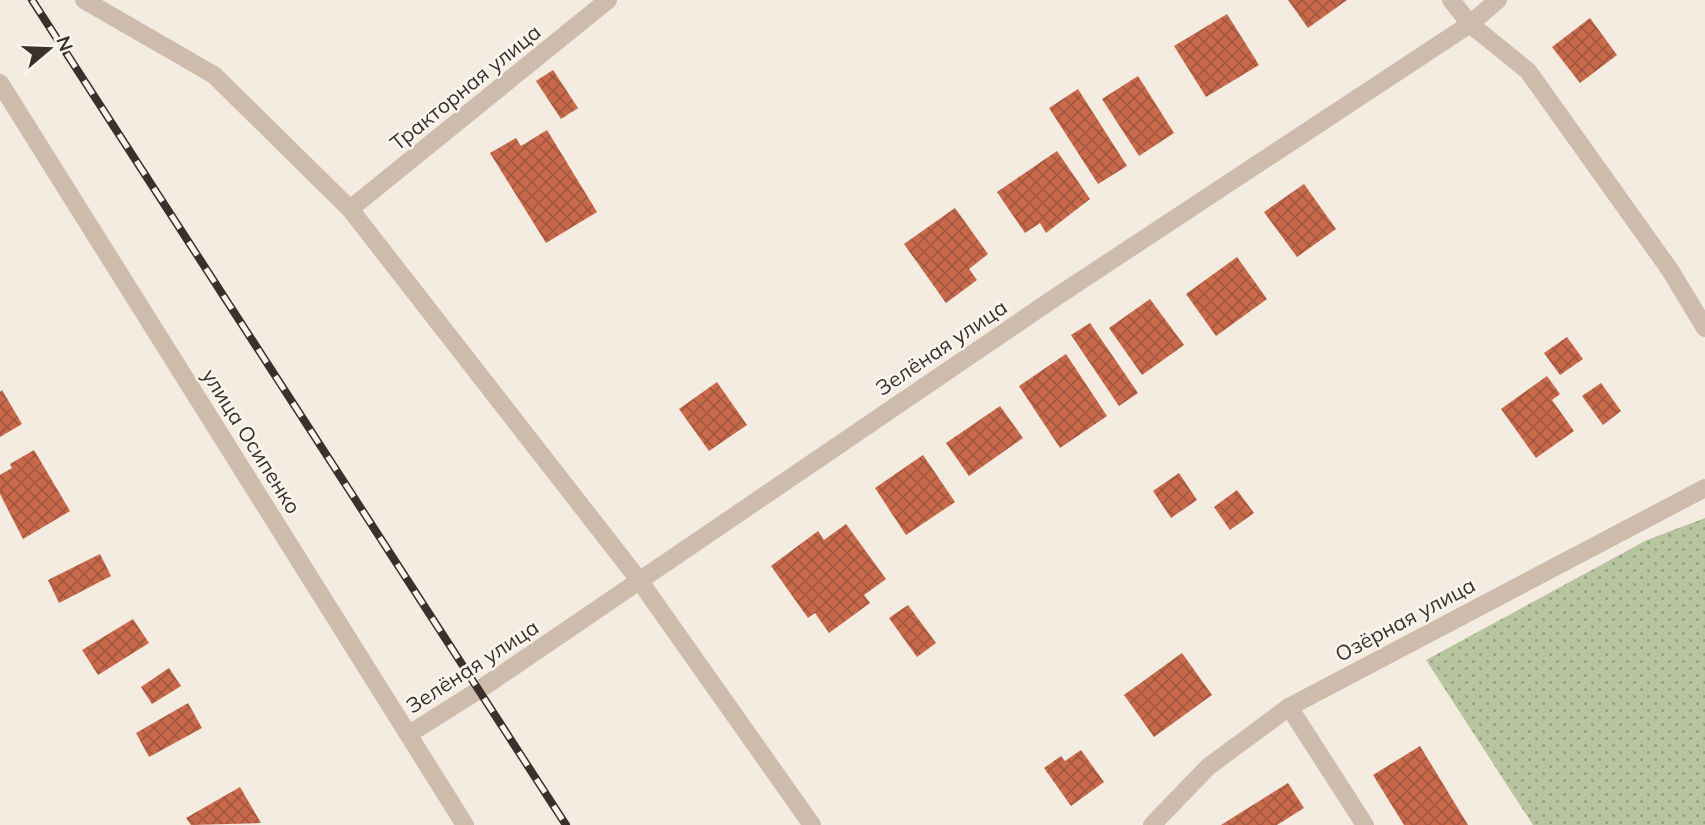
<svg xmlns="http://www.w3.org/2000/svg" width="1705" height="825" font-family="Mulish,sans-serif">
  <defs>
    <pattern id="garden-dots" width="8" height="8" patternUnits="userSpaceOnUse" patternTransform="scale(1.75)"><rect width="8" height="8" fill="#b8c4a0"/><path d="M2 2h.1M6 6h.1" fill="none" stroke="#97a083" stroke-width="1.8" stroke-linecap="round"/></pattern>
    <pattern id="building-cross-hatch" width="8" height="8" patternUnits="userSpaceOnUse" patternTransform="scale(1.75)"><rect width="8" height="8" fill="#c8694b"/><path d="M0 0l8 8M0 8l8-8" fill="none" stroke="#a4573f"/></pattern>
  </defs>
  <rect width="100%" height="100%" fill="#f4ebe1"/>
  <!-- garden -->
  <polygon fill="url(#garden-dots)" points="1705,518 1705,825 1533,825 1426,660 1647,540"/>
  <!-- building -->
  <g fill="url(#building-cross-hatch)">
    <polygon points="1288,0 1347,0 1308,28"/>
    <polygon points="1227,14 1259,65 1206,97 1174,46"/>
    <polygon points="1590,18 1617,55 1580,83 1552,47"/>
    <polygon points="553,70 578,108 561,119 536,81"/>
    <polygon points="1138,76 1174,133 1139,156 1102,99"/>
    <polygon points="1078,89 1127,166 1098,184 1049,108"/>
    <polygon points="547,130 597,212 546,243 490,153 516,138 521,146"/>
    <polygon points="1057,151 1090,199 1046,233 1040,223 1025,233 997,192"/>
    <polygon points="1304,184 1336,229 1297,257 1264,212"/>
    <polygon points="955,208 988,254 969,269 977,280 946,303 904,244"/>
    <polygon points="1237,257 1267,299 1216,336 1186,294"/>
    <polygon points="1150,299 1184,345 1142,375 1109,328"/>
    <polygon points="1090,323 1138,393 1119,406 1071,335"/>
    <polygon points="1567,337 1583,359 1560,375 1544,353"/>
    <polygon points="1066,354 1107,416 1060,448 1019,386"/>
    <polygon points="1547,376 1560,394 1552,400 1574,431 1536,458 1501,409"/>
    <polygon points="717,382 747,425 709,451 679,409"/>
    <polygon points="1601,383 1621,411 1603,425 1582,396"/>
    <polygon points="2,390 22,424 0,437 0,392"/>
    <polygon points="1000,406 1023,438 969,476 946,443"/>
    <polygon points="34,450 70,511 23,539 0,494 0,475 12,468 10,464"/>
    <polygon points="923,455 955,502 906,535 875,488"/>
    <polygon points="1179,473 1197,500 1171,518 1153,491"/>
    <polygon points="1237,490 1254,513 1230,530 1214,507"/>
    <polygon points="846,524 886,579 864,595 870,603 829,633 815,613 808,618 771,566 818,531 824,540"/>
    <polygon points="100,554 111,576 59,603 48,580"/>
    <polygon points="908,605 936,643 917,657 889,618"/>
    <polygon points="133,619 149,643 98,675 82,650"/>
    <polygon points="1182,653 1212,695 1154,737 1124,695"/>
    <polygon points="169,668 181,686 152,704 141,687"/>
    <polygon points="188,703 202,728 149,757 136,733"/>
    <polygon points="1420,746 1468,825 1404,825 1373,775"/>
    <polygon points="1081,750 1104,782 1071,806 1044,768 1061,756 1065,761"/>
    <polygon points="1288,783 1304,808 1277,825 1221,825"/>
    <polygon points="240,787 261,823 191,825 186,818"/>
  </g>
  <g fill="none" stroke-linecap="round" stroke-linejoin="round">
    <!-- minor -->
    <g stroke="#cdbbac" stroke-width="18">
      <polyline points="84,0 214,75 350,209 639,580 812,825"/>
      <polyline points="1451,0 1470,24 1528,71 1670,270 1705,328"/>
      <polyline points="0,83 465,825"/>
      <polyline points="350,209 608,0"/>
      <polyline points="1289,707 1365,825"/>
      <polyline points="409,734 479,690 1056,297 1470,24 1498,0"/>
      <polyline points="1152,825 1208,767 1289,707 1705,488"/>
    </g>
    <!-- rail casing -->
    <g stroke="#3b302b" stroke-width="8">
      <polyline id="rail" points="32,0 566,825"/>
    </g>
    <!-- rail -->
    <use href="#rail" stroke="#fbf5ee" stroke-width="5" stroke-dasharray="16" stroke-linecap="butt"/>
  </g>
  <g text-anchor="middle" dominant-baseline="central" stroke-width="5" stroke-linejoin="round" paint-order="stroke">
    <!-- street labels -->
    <g font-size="21" fill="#3b302b" stroke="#fbf5ee">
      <text transform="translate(465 87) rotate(-39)">Тракторная улица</text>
      <text transform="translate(941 347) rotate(-34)">Зелёная улица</text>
      <text transform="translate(252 441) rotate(58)">улица Осипенко</text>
      <text transform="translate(1405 619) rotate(-28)">Озёрная улица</text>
      <text transform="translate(472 666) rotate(-33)">Зелёная улица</text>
    </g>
  </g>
  <!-- north arrow -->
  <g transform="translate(49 49) rotate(71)" stroke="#fbf5ee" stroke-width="5" paint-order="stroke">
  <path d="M0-5L12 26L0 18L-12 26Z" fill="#3b302b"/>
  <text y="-10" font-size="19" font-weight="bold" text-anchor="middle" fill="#3b302b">N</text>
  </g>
</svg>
